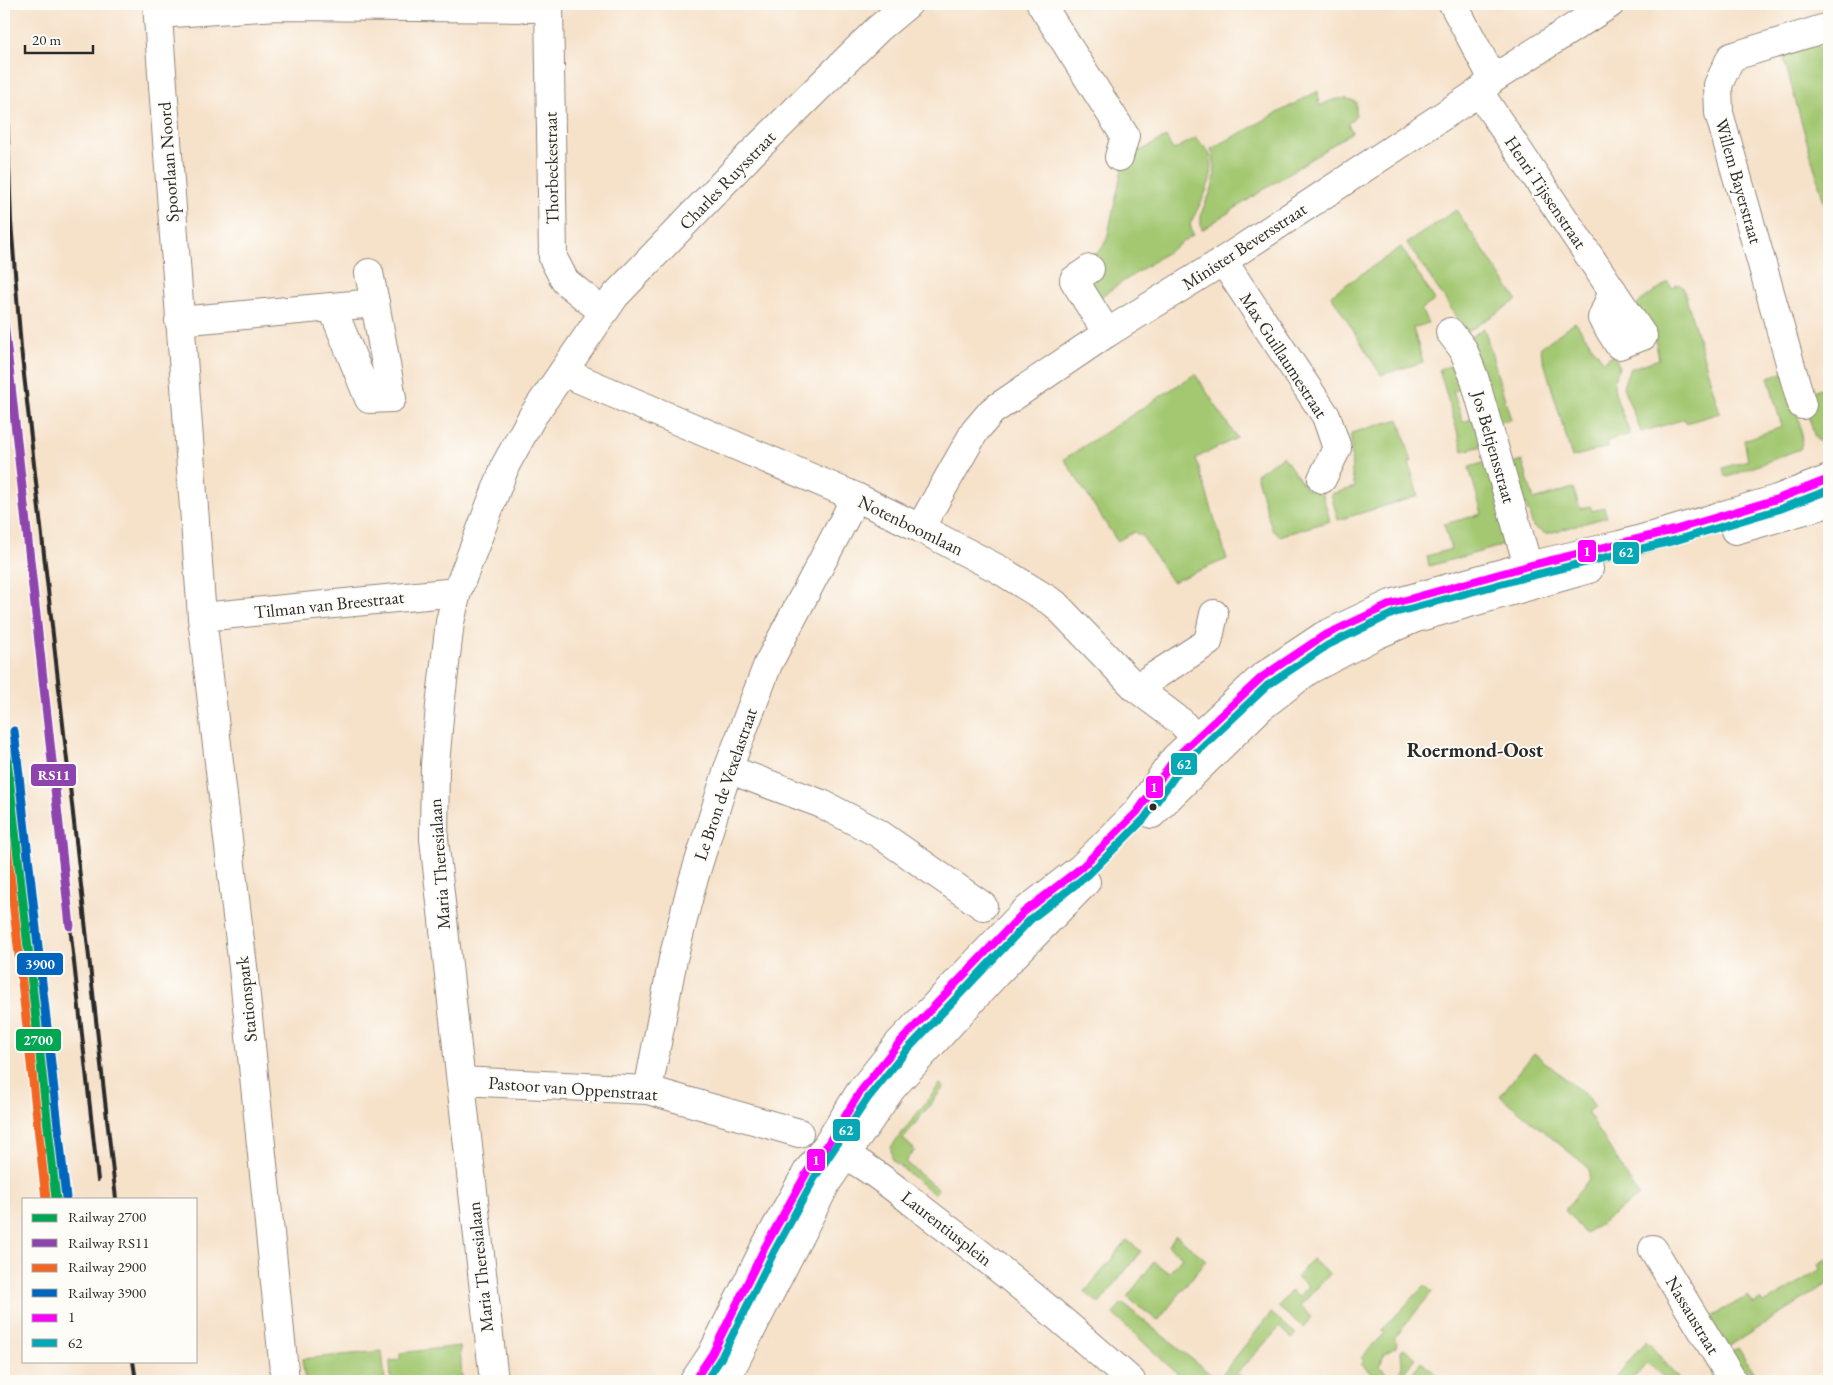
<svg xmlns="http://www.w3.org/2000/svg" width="1833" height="1385" font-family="'EB Garamond',serif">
  <rect width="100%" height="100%" fill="#fdfcf7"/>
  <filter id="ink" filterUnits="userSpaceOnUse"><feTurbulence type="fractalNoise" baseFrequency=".02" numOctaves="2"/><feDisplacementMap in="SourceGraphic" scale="10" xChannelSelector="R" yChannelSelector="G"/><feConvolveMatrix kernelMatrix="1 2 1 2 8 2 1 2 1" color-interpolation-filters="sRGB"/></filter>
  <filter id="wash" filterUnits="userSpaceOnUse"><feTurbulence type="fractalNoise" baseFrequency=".0096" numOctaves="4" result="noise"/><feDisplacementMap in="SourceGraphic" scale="20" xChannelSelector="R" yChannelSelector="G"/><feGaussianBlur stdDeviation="1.12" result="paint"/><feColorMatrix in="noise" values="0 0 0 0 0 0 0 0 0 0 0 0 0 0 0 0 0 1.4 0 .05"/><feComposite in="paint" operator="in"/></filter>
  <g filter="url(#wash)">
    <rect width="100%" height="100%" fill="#f6e1c9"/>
    <!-- green -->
    <g fill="#a3c871" stroke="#677a4e">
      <polygon points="1814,45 1828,51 1829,55 1829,220 1783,56"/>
      <path d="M1318 91 1319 106C1332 100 1342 95 1356 102V115L1348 124 1352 132 1202 230C1197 208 1210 201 1214 181 1216 171 1214 158 1211 149Z"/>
      <path d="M1166 137 1173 150 1196 138C1200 143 1207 148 1209 153 1219 175 1199 205 1190 224L1193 235 1094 301 1082 281 1090 256 1099 252 1107 239 1124 160Z"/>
      <polygon points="1456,210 1517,300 1467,332 1407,243"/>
      <polygon points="1401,247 1435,300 1421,310 1428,323 1413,328 1423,362 1381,375 1331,295"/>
      <polygon points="1668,282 1672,288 1678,284 1683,287 1720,413 1686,423 1685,419 1641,432 1623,387 1629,369 1659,359 1656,343 1633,309 1641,301"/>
      <path d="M1575 322 1603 361 1613 355C1624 369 1616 370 1614 384 1613 395 1627 423 1630 434L1607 441 1608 447 1572 457 1540 348Z"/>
      <polygon points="1484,328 1511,420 1496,423 1469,338"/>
      <polygon points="1454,365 1464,369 1470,385 1453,391 1463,422 1477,417 1486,445 1463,451 1439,369"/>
      <path d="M1785 372C1790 388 1807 436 1800 449L1728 477 1725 476 1723 468 1748 460 1744 440 1782 427 1768 377Z"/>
      <polygon points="1195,374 1237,438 1196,458 1227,559 1172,582 1142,536 1134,532 1117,541 1064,459"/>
      <polygon points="1824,388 1829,403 1829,438 1820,442 1815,438 1803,395"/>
      <polygon points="1399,419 1412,462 1409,463 1418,496 1338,520 1331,494 1355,487 1352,475 1351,433"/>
      <polygon points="1283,456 1307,490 1319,482 1330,521 1280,536 1272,530 1256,474"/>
      <polygon points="1522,460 1534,500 1573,488 1580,509 1590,506 1592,511 1604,507 1607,517 1546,534 1533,527 1526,504 1520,506 1509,464"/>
      <polygon points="1490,461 1506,534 1501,546 1429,566 1427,556 1451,549 1444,524 1482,514 1469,467"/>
      <polygon points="1534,1053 1589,1098 1595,1107 1587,1111 1639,1196 1585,1234 1565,1210 1589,1179 1589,1168 1500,1096"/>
      <polygon points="940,1084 944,1087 903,1139 915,1150 905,1162 938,1189 934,1194 892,1160 891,1147"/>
      <polygon points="1176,1235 1206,1260 1158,1321 1127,1297 1154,1262 1169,1273 1182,1257 1168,1246"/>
      <polygon points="1127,1240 1141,1251 1099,1304 1085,1292"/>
      <polygon points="1829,1258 1829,1283 1723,1350 1706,1319 1748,1296 1754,1304 1760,1300 1763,1304 1821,1269 1819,1264"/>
      <polygon points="1312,1259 1330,1274 1300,1306 1312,1317 1303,1327 1278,1307 1291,1291 1298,1297 1308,1286 1297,1277"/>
      <polygon points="1425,1285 1432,1292 1394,1339 1397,1342 1396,1347 1384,1354 1380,1366 1388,1375 1398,1373 1402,1367 1401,1352 1404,1348 1416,1358 1397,1381 1378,1381 1361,1364 1364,1361 1361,1358 1385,1333 1382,1330"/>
      <polygon points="1122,1303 1219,1381 1185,1381 1113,1314"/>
      <polygon points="1271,1313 1296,1334 1292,1338 1280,1327 1237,1373 1246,1381 1233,1381 1223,1373"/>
      <polygon points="1646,1340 1681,1381 1669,1381 1647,1363 1636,1376 1634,1375 1629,1381 1613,1381"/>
      <polygon points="460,1346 462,1381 391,1381 390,1361 400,1360 400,1353"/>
      <polygon points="1738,1348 1759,1381 1741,1381 1726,1356"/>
      <polygon points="382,1351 385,1381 305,1381 302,1359"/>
      <polygon points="1421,1362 1445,1381 1405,1381"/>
    </g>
  </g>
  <g filter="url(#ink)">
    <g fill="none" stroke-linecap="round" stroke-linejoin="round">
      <!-- minor casing -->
      <g stroke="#90867a" stroke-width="30">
        <g id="minor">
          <polyline points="157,4 202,617 243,967 285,1381"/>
          <polyline points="549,4 553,258 565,281 603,312"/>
          <polyline points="1041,4 1125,136 1119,157"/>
          <polyline points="1453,4 1493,79"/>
          <polyline points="158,14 278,6 549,8"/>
          <polyline points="1479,92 1643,336 1619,345 1602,318 1613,291"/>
          <polyline points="1223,261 1326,416 1337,448 1322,479"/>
          <polyline points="1090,269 1074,280 1107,333"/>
          <polyline points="369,273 375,303"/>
          <polyline points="179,321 375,303 392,398 369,399 332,307"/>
          <polyline points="1450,332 1463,349 1474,377 1528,566"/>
          <polyline points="563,372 856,497 920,528 1000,570 1055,604 1136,688 1181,722 1208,752"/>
          <polyline points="1802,405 1719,113 1718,85 1731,57 1829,27"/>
          <polyline points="920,528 975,431 992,411 1107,333 1223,261 1479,92 1493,79 1610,4"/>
          <polyline points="1735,530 1829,503"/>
          <polyline points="202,617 457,592"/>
          <polyline points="1136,688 1208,642 1214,614"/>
          <polyline points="728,769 822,804 878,833 983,906"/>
          <polyline points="1152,814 1260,708 1309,670 1374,636 1416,618 1589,569"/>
          <polyline points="461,1081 648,1090 799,1133"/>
          <polyline points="648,1090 673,959 692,884 728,769 768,664 856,497"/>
          <path d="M829 1146C871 1167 904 1196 941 1224 1007 1273 1070 1326 1131 1381"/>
          <polyline points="1653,1249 1733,1381"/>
          <polyline points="494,1381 434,839 435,765 440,706 450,622 457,592 506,464 532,417 615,296 751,154 878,29 908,4"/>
          <polyline points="694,1381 712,1354 765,1247 807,1172 827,1145 860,1092 899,1043 1024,912 1082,867 1137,812 1175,758 1262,677 1323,636 1391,604 1528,566 1620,545 1674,530 1777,499 1829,479"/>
          <polyline points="725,1381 827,1182 892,1088 996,974 1086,882"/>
        </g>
      </g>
      <!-- minor -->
      <use href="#minor" stroke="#fff" stroke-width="28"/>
      <!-- rail -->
      <g stroke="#2b2b2b" stroke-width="4">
        <polyline points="4,31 11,222 21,348 116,1199"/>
        <polyline points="70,926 98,1180"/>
        <polyline points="133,1361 136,1381"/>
      </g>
      <!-- bus-1 casing -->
      <g stroke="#fdfcf7" stroke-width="11">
        <polyline id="bus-1" points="694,1381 712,1354 765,1247 807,1172 827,1145 860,1092 899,1043 1024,912 1082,867 1137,812 1175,758 1262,677 1323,636 1391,604 1528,566 1674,530 1777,499 1829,479"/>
      </g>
      <!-- bus-2 casing -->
      <g stroke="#fdfcf7" stroke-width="11">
        <polyline id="bus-2" points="706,1381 721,1358 774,1252 815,1177 868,1098 907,1050 1031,919 1089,874 1144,819 1183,765 1268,685 1328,645 1394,613 1530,576 1677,540 1780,509 1829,490"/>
      </g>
      <!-- bus-1 -->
      <use href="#bus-1" stroke="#f0f" stroke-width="8"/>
      <!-- bus-2 -->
      <use href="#bus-2" stroke="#06a8b5" stroke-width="8"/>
      <!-- rail-1 casing -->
      <g stroke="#fdfcf7" stroke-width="12">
        <polyline id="rail-1" points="4,732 56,1199"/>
      </g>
      <!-- rail-2 casing -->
      <g stroke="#fdfcf7" stroke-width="12">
        <polyline id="rail-2" points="4,322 70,926"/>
      </g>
      <!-- rail-3 casing -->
      <g stroke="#fdfcf7" stroke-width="12">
        <polyline id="rail-3" points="4,820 46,1199"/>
      </g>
      <!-- rail-4 casing -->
      <g stroke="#fdfcf7" stroke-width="12">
        <polyline id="rail-4" points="14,731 66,1198"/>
      </g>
      <!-- rail-1 -->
      <use href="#rail-1" stroke="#00a651" stroke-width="9"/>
      <!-- rail-2 -->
      <use href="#rail-2" stroke="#8e44ad" stroke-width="9"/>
      <!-- rail-3 -->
      <use href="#rail-3" stroke="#f26522" stroke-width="9"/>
      <!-- rail-4 -->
      <use href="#rail-4" stroke="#0065bd" stroke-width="9"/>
    </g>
  </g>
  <!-- markers -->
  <circle fill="#2b2b2b" stroke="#fdfcf7" stroke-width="2" cx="1153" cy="807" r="4.5"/>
  <g text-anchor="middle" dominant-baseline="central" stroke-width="4" stroke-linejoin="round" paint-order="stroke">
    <!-- street labels -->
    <g font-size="18" fill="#2b2b2b" stroke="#fdfcf7">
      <text transform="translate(168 162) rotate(-94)">Spoorlaan Noord</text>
      <text transform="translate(551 168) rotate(-91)">Thorbeckestraat</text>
      <text transform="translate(727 180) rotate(-46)">Charles Ruysstraat</text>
      <text transform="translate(1739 181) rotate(74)">Willem Bayerstraat</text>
      <text transform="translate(1546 192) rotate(56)">Henri Tijssenstraat</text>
      <text transform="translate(1244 246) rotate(-33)">Minister Beversstraat</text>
      <text transform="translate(1284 355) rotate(57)">Max Guillaumestraat</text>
      <text transform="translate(1494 447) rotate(74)">Jos Beltjensstraat</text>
      <text transform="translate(911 525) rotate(26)">Notenboomlaan</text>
      <text transform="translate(329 604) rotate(-6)">Tilman van Breestraat</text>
      <text transform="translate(725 784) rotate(-71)">Le Bron de Vexelastraat</text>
      <text transform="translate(439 864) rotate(-94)">Maria Theresialaan</text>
      <text transform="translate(246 999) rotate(-96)">Stationspark</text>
      <text transform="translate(573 1088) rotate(4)">Pastoor van Oppenstraat</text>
      <text transform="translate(947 1228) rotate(38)">Laurentiusplein</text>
      <text transform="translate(480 1267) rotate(-96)">Maria Theresialaan</text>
      <text transform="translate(1693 1315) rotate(59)">Nassaustraat</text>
    </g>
    <!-- quarter labels -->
    <g font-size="20" font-weight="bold" fill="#2b2b2b" stroke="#fdfcf7">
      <text x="1475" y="750">Roermond-Oost</text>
    </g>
  </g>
  <g stroke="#fdfcf7" stroke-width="2">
    <rect x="1577" y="539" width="20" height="24" rx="5" fill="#f0f"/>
    <rect x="1612" y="541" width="28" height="24" rx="5" fill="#06a8b5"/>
    <rect x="1170" y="752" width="28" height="24" rx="5" fill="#06a8b5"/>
    <rect x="30" y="763" width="47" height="24" rx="5" fill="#8e44ad"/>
    <rect x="1145" y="775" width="19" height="24" rx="5" fill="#f0f"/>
    <rect x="16" y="952" width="48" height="24" rx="5" fill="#0065bd"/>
    <rect x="15" y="1028" width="47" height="24" rx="5" fill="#00a651"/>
    <rect x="832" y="1118" width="29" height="24" rx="5" fill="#06a8b5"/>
    <rect x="806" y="1148" width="20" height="24" rx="5" fill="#f0f"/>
  </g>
  <g font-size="14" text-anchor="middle" font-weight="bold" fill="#fff">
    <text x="1587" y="556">1</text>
    <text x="1626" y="557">62</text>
    <text x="1184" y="769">62</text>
    <text x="54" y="780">RS11</text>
    <text x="1154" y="792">1</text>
    <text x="40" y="969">3900</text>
    <text x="38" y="1045">2700</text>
    <text x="846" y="1135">62</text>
    <text x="816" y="1165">1</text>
  </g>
  <!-- margin -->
  <rect width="1833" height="1385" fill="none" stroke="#fdfcf7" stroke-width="20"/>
  <!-- legend -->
  <rect x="22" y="1198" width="175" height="165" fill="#fdfcf7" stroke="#a9a8a5"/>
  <rect x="32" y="1214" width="25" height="8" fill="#00a651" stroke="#a9a8a5"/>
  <text x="68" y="1222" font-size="15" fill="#2b2b2b">Railway 2700</text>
  <rect x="32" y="1239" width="25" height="8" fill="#8e44ad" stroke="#a9a8a5"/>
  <text x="68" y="1248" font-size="15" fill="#2b2b2b">Railway RS11</text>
  <rect x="32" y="1264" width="25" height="8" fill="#f26522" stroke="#a9a8a5"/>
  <text x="68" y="1272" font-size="15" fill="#2b2b2b">Railway 2900</text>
  <rect x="32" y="1289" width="25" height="8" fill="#0065bd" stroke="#a9a8a5"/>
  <text x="68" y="1298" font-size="15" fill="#2b2b2b">Railway 3900</text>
  <rect x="32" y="1314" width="25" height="8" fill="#ff00ff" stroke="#a9a8a5"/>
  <text x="68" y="1322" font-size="15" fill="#2b2b2b">1</text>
  <rect x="32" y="1339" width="25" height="8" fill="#06a8b5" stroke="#a9a8a5"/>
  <text x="68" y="1348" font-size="15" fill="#2b2b2b">62</text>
  <!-- scale -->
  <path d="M25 45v8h68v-8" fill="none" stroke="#2b2b2b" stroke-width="2.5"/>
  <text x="32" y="45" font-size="15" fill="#2b2b2b" stroke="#fdfcf7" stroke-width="4" paint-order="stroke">20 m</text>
</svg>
